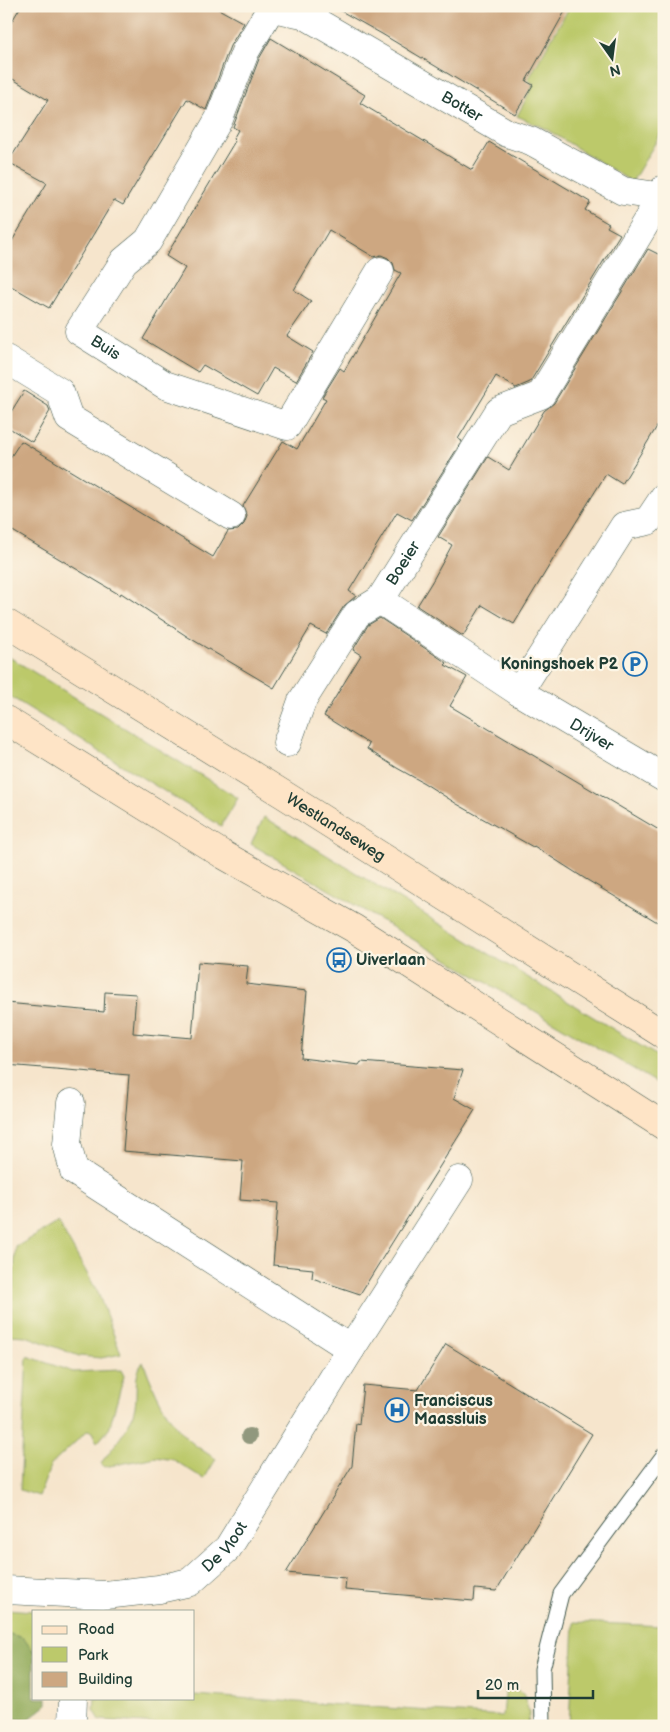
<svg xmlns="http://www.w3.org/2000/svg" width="670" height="1732" font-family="'Balsamiq Sans',sans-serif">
  <rect width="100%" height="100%" fill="#fcf5e5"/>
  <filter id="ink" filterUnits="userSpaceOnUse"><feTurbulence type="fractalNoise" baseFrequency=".02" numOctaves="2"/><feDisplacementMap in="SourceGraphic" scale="10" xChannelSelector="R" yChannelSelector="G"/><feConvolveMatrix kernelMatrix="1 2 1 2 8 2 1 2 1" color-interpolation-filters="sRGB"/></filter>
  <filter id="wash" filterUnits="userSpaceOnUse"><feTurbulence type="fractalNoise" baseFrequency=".0096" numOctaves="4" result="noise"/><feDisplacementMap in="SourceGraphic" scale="20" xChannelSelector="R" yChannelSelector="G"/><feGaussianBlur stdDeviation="1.12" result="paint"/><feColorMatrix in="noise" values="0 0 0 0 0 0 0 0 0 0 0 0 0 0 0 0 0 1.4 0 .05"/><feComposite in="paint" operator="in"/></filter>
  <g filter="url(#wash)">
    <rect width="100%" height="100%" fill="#f6e5cc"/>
    <!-- green -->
    <g fill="#bcc96b" stroke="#6e8350">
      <polygon points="570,6 664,6 664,128 632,182 546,129 517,116 534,84 528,80"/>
      <polygon points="6,655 238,798 221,826 6,694"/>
      <polygon points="264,817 664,1060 664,1087 251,844"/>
      <polygon points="58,1222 98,1293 121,1354 101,1358 79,1356 26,1336 9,1335 16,1247"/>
      <polygon points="27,1356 73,1372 121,1370 124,1376 109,1429 97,1443 92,1432 87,1431 51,1465 39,1496 20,1490"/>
      <path d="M143 1362C154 1389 167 1422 190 1441 198 1448 207 1453 216 1459L204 1479 174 1460 156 1457 104 1467 101 1463C113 1447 131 1427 135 1407 138 1391 133 1375 143 1362Z"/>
      <polygon points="6,1609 33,1611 34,1652 23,1638 6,1633"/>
      <polygon points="574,1622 664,1626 664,1726 569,1726"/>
      <polygon points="506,1685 523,1693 529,1712 528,1726 188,1726 100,1720 94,1710 95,1698 194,1698 194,1695 503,1716"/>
    </g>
    <!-- forest -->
    <polygon fill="#95ad5f" stroke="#5a754a" points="6,1633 23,1638 34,1652 34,1698 47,1698 47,1705 28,1720 6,1718"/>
    <g id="blocks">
      <!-- building -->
      <g fill="#cda781">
        <polygon points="21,6 213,6 244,23 230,46 206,110 187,99 123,205 114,200 49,308 6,283 6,251 47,183 8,162 48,100 6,75 6,31"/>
        <polygon points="332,6 568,6 526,81 533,85 515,114 382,34"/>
        <polygon points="271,38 365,95 360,103 472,170 489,142 590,202 585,210 609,224 607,227 620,234 530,382 516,388 496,376 458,439 462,441 412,520 397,512 349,591 356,596 344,606 326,634 311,626 274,688 188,637 121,593 120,595 6,527 6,464 21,441 213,557 228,531 238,530 244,524 247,516 243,506 283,441 297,449 326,399 322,397 340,368 344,371 401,273 395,270 393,263 388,258 381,255 374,257 329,230 294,290 311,301 287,336 313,352 296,381 273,368 257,396 203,365 198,372 143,339 185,268 166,256 235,141 233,139 238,130 233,127 259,59"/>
        <polygon points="648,249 664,257 664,415 622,484 606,474 552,561 514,624 482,605 463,636 417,606 433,580 452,545 438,537 488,457 509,470 544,411 554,403"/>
        <polygon points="24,391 48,406 50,411 32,442 6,426 6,420"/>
        <polygon points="380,618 447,663 445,665 467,677 450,706 664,833 664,926 584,878 534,846 533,847 457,804 424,783 397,768 367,749 369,744 324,716 361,655 353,650 368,625"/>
        <polygon points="198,962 248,966 246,984 307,991 301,1058 359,1065 361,1062 463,1070 454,1098 475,1110 360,1294 312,1278 313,1269 273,1265 278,1203 240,1200 243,1161 123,1151 129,1075 6,1065 6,1003 104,1012 105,992 136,994 133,1033 192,1038"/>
        <polygon points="446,1344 592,1434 496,1591 475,1589 474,1601 345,1590 346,1578 286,1573 352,1466 356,1423 359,1424 363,1385 418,1390"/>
      </g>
    </g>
  </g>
  <g filter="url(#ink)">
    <use href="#blocks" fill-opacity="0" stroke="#3f564b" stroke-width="1"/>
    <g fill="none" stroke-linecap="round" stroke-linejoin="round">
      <!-- lane casing -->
      <g stroke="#3f564b" stroke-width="17">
        <polyline id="lane" points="543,1726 542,1669 561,1594 664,1455"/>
      </g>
      <!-- street casing -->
      <g stroke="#3f564b" stroke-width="29">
        <g id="street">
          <path id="s1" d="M268 6 271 8 303 14 507 133 531 141 623 191 664 197"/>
          <path id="s2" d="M271 8 245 52 219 119 148 241 124 261 79 331 165 385 287 426 380 271"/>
          <polyline points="6,359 60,392 69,418 231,516"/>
          <path id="s3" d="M380 600 519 692 664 778"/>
          <polyline points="519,692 624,526 648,521 664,497"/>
          <path id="s4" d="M287 743 302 701 357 614 380 600 499 411 541 395 662 196 664 189"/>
          <polyline points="71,1103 67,1144 74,1171 351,1349"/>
          <path id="s5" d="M6 1590 105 1595 159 1589 190 1582 228 1548 351 1349 459 1180"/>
          <polyline points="72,1726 73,1698"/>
        </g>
      </g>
      <!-- secondary casing -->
      <g stroke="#3f564b" stroke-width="29">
        <g id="secondary">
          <path id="s6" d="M6 623 286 796 664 1035"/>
          <polyline points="6,720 222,854 355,929 664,1126"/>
        </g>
      </g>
      <!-- lane -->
      <use href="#lane" stroke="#fff" stroke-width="15"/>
      <!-- street -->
      <use href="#street" stroke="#fff" stroke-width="28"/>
      <!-- secondary -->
      <use href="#secondary" stroke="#fee4c6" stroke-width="28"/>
    </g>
    <!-- trees -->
    <circle fill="#91987e" cx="249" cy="1436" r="8"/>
  </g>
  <!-- icons -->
  <defs>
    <g id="parking-ring" transform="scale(1.25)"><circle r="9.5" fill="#fcf5e5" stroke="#1f6fb2" stroke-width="1.5"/><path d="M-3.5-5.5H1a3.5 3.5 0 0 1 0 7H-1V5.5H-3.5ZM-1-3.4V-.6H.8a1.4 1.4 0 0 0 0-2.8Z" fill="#1f6fb2"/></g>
    <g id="bus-ring" transform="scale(1.25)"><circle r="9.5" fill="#fcf5e5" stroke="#1f6fb2" stroke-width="1.5"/><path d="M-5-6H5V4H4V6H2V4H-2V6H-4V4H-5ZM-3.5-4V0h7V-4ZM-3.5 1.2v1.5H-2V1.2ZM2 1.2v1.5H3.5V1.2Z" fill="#1f6fb2"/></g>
    <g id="hospital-ring" transform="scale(1.25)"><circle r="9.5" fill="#fcf5e5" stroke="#1f6fb2" stroke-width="1.5"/><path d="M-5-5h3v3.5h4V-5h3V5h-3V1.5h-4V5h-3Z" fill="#1f6fb2"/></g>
  </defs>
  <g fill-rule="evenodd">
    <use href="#parking-ring" x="635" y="664"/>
    <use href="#bus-ring" x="339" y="960"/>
    <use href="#hospital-ring" x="397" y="1410"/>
  </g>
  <g text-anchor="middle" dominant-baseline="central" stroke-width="4.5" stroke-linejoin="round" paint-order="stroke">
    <!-- street labels -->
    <g font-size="16" fill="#1f3d34" stroke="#fcf5e5">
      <text stroke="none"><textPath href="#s1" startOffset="220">Botter</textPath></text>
      <text stroke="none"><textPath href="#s2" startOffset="410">Buis</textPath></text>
      <text stroke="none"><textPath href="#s4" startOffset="218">Boeier</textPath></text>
      <text stroke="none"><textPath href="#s3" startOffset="251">Drijver</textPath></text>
      <text stroke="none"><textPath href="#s6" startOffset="388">Westlandseweg</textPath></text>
      <text stroke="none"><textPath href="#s5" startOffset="235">De Vloot</textPath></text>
    </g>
    <!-- poi labels -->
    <g font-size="16" font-weight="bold" fill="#1f3d34" stroke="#fcf5e5" text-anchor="start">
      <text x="618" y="664" text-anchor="end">Koningshoek P2</text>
      <text x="356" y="960">Uiverlaan</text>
      <text x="414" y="1401">Franciscus<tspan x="414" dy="18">Maassluis</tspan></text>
    </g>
  </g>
  <!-- margin -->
  <rect width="670" height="1732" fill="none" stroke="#fcf5e5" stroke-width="25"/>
  <!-- legend -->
  <rect x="32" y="1610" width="162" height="90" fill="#fcf5e5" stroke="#a4ab9e"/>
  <rect x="42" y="1626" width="25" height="8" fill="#fee4c6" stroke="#a4ab9e"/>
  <text x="78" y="1634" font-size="15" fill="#1f3d34">Road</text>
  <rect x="42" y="1647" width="25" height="15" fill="#bcc96b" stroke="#a4ab9e"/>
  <text x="78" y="1660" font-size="15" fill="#1f3d34">Park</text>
  <rect x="42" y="1672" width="25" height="15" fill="#cda781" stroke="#a4ab9e"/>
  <text x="78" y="1684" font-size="15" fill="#1f3d34">Building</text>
  <!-- north arrow -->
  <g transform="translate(612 58) rotate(166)" stroke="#fcf5e5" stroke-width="4" paint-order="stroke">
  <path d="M0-4L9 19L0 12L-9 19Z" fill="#1f3d34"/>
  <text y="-8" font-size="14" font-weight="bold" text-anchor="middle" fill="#1f3d34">N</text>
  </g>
  <!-- scale -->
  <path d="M478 1690v8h115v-8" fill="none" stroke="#1f3d34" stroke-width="2.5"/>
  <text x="485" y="1690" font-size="15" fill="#1f3d34" stroke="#fcf5e5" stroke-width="4" paint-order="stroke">20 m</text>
</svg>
